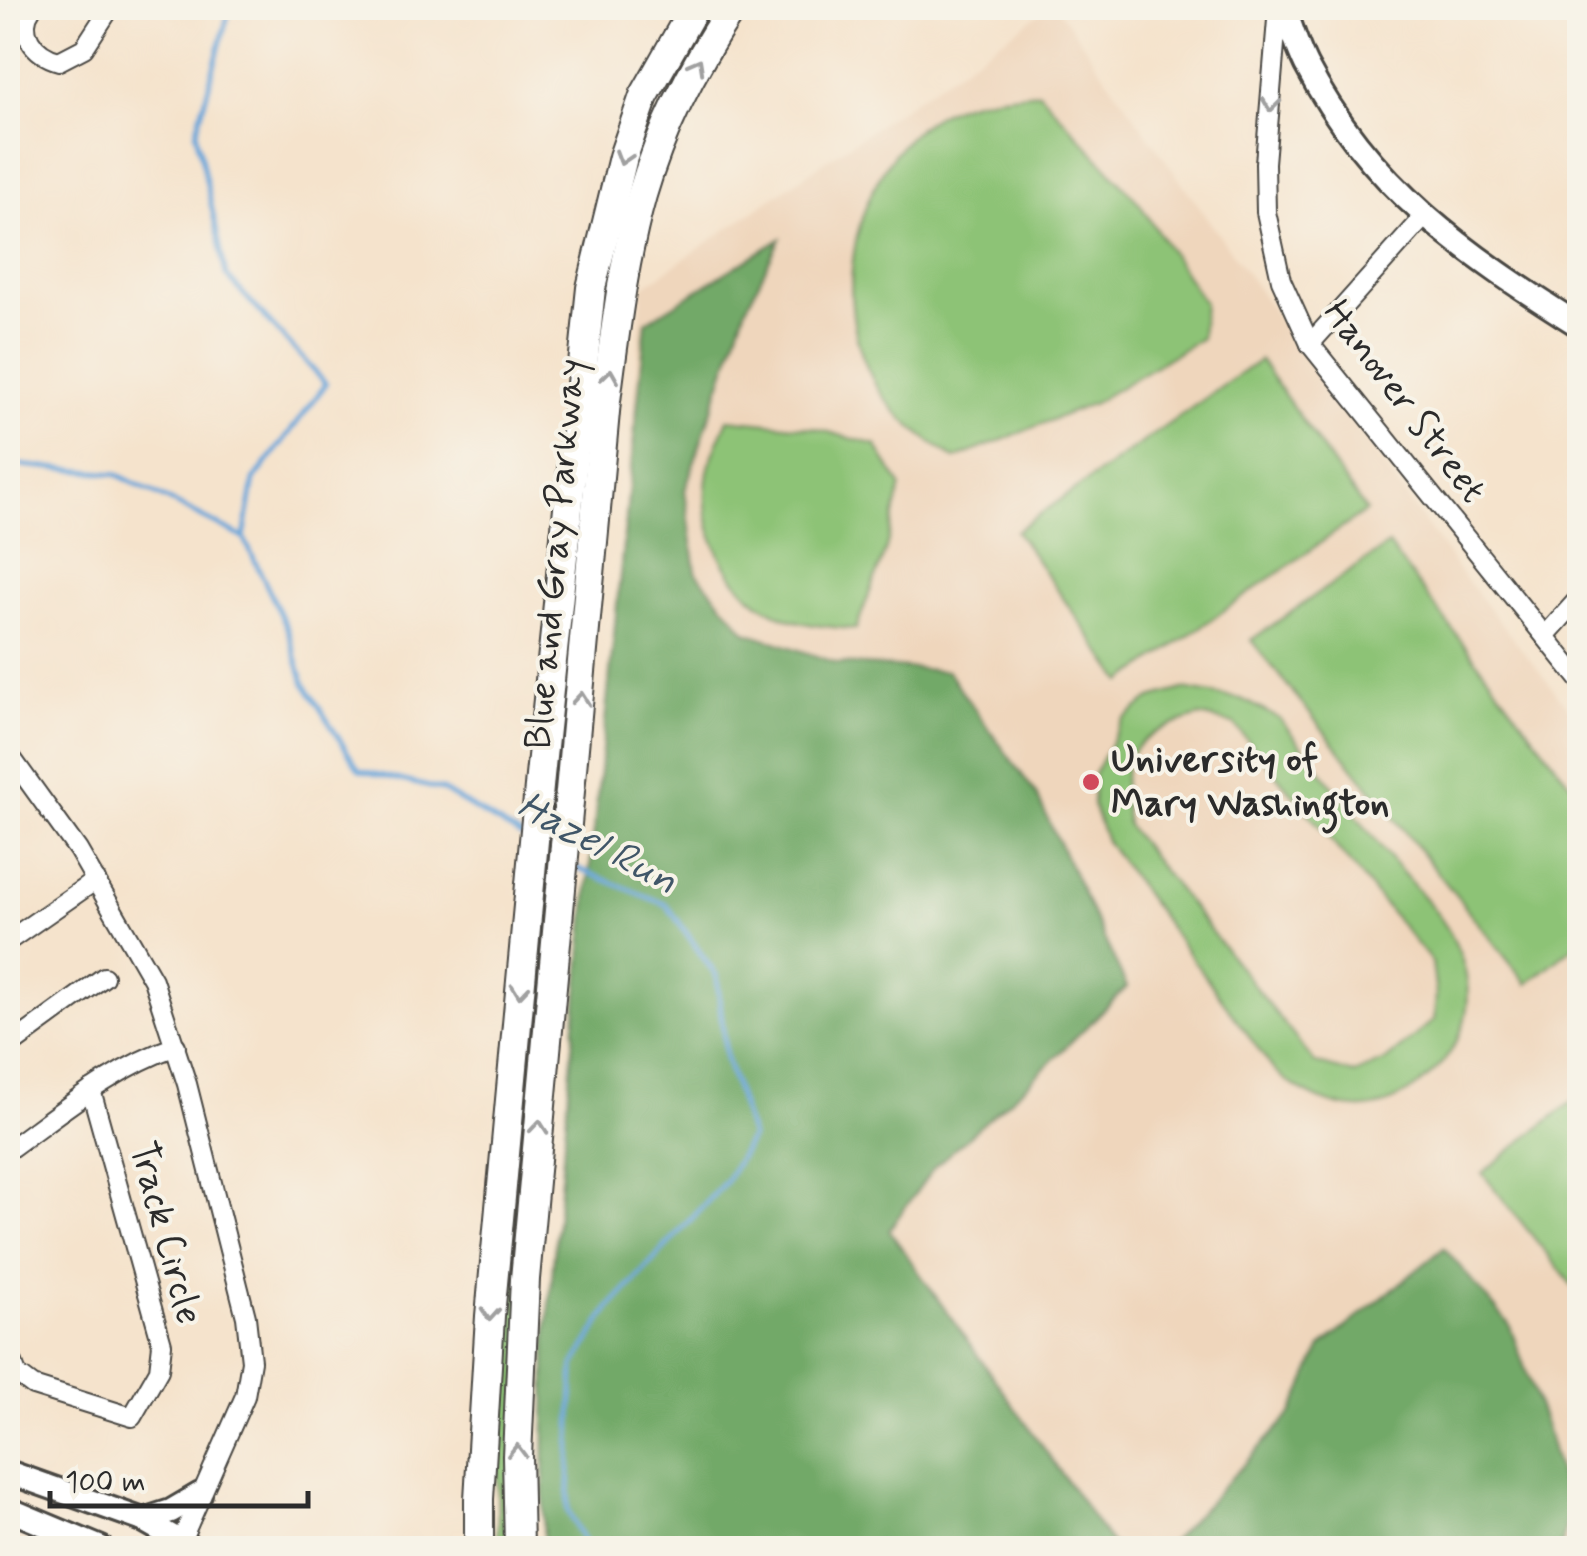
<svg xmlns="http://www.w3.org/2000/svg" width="1587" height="1556" font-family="Mynerve,sans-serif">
  <rect width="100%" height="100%" fill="#f7f3e8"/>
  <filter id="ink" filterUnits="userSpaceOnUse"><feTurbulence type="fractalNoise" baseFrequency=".01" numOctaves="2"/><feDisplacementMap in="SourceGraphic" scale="20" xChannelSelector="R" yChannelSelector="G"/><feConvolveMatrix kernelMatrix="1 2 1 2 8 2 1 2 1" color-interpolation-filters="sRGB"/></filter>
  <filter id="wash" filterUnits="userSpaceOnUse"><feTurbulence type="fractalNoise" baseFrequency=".0048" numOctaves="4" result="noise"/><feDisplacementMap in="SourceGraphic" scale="40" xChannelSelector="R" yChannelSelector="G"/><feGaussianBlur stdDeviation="2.25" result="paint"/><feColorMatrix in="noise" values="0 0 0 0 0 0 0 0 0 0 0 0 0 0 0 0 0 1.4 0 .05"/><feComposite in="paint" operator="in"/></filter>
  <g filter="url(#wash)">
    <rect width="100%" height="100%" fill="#f5e3cc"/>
    <!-- built -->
    <polygon fill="#efd6bc" points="1048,8 1057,8 1460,572 1579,721 1579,1548 1088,1548 598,842 643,287"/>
    <!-- green -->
    <g fill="#8dc376" stroke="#5c7750" stroke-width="2.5" fill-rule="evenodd">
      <path d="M1039 92 1139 203 1204 303 1201 338 1094 403 955 459C932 443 909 428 890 405 824 326 846 181 928 121 961 98 1001 96 1039 92Z"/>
      <polygon points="1260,360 1366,511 1122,682 1016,531"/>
      <path d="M728 419 814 428 876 445 901 486 886 549 856 629C830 627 803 626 779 615 726 590 697 527 708 471 712 453 721 436 728 419Z"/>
      <polygon points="1388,545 1579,795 1579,942 1527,984 1251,640"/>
      <path d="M1183 689 1241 699 1280 719C1315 763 1350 807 1384 851 1405 877 1436 907 1451 935 1488 1003 1461 1065 1395 1100 1354 1121 1307 1098 1275 1072L1106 841 1093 805 1094 774 1123 720 1151 698ZM1200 716 1234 724 1432 962 1436 995 1434 1020 1385 1061 1354 1074 1315 1063 1127 825C1116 752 1132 736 1200 716Z"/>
      <polygon points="539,899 551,906 509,1548 498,1548 497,1365"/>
      <polygon points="1579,1096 1579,1294 1482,1173"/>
    </g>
    <!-- forest -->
    <polygon fill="#72a967" stroke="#4e6a49" stroke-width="2.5" points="780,239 745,310 685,490 696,572 746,632 837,663 947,671 1036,794 1127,987 1030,1082 935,1166 889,1230 1113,1546 1167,1546 1292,1413 1321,1347 1444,1248 1509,1324 1546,1427 1569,1510 1561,1548 543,1548 546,1342 583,936 646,322"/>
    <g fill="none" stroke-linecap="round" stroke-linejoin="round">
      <!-- stream -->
      <g stroke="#67a5d9" stroke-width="5">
        <polyline points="230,8 196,133 226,275 326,384 254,480 244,538"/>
        <polyline points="8,464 116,474 244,538 287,628 304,683 359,770 442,790 524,838"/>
        <polyline points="572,866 667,905 717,977 726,1058 751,1137 726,1181 610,1307 574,1365 568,1510 587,1548"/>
      </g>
    </g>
  </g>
  <g filter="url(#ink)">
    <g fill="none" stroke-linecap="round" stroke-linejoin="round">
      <!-- minor casing -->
      <g stroke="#494743" stroke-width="22">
        <g id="minor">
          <path d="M32 8C16 30 34 55 59 61L84 48 110 8"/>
          <polyline points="1278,8 1265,163 1266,212 1281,280 1310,344 1580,680"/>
          <polyline points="1310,344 1424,217"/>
          <polyline points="1545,636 1580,597"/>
          <polyline points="8,753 78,850 153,980 187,1084 246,1317 251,1361 245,1396 181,1541"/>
          <polyline points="8,941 96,880"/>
          <polyline points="8,1047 104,977"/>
          <path d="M8 1150C61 1112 113 1068 176 1046"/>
          <polyline points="8,1350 17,1374 33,1386 132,1417 159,1370 162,1344 91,1090"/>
        </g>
      </g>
      <!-- major casing -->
      <g stroke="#494743" stroke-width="28">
        <g id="major">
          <path d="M1284 8C1291 26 1297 47 1306 65 1370 188 1466 254 1580 326"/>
          <polyline points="8,1472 143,1520 192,1548"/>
          <polyline points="8,1509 101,1548"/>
          <polyline points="143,1520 171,1511 200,1494"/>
        </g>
      </g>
      <!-- highway casing -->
      <g stroke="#494743" stroke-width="32">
        <g id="highway">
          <polyline points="479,1548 479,1499 490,1316 540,776 591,288 623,157 644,96 694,8"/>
          <path d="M519 1548 517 1456 525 1279 606 401C615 332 623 262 642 195 661 129 694 65 732 8"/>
        </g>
      </g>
      <!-- minor -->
      <use href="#minor" stroke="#fff" stroke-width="18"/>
      <!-- major -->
      <use href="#major" stroke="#fff" stroke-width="22"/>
      <!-- highway -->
      <use href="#highway" stroke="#fff" stroke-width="28"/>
    </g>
    <!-- one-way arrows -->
    <defs><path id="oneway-chevron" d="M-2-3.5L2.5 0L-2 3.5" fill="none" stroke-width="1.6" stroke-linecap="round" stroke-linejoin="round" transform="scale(2.5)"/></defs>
    <g stroke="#a0a0a0">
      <use href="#oneway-chevron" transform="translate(697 65) rotate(-61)"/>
      <use href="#oneway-chevron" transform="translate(1271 105) rotate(97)"/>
      <use href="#oneway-chevron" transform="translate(623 158) rotate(107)"/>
      <use href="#oneway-chevron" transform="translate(610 376) rotate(-82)"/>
      <use href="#oneway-chevron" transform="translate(581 699) rotate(-85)"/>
      <use href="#oneway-chevron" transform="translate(520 991) rotate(95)"/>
      <use href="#oneway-chevron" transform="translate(539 1127) rotate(-85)"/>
      <use href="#oneway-chevron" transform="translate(490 1314) rotate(94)"/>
      <use href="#oneway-chevron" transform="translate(517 1451) rotate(-89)"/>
    </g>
  </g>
  <!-- markers -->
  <circle fill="#d1495b" stroke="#f7f3e8" stroke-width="4" cx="1091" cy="782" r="10"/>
  <g text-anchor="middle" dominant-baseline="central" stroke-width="8" stroke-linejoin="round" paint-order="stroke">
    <!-- street labels -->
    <g font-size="38" fill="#2b2b2b" stroke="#f7f3e8">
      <text transform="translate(1404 402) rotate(53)">Hanover Street</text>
      <text transform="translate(556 554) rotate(-85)">Blue and Gray Parkway</text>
      <text transform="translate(165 1233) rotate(75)">Track Circle</text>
    </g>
    <!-- poi labels -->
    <g font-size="38" font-weight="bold" fill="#2b2b2b" stroke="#f7f3e8" text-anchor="start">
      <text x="1111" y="760">University of<tspan x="1111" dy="44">Mary Washington</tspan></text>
    </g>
    <!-- water labels -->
    <g font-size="40" font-style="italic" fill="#405668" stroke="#f7f3e8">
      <text transform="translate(597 844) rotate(28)">Hazel Run</text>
    </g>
  </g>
  <!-- margin -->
  <rect width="1587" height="1556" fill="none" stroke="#f7f3e8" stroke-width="40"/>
  <!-- scale -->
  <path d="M50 1491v15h258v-15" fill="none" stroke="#2b2b2b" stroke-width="5"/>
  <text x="65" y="1491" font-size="30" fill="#2b2b2b" stroke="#f7f3e8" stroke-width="8" paint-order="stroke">100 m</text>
</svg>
